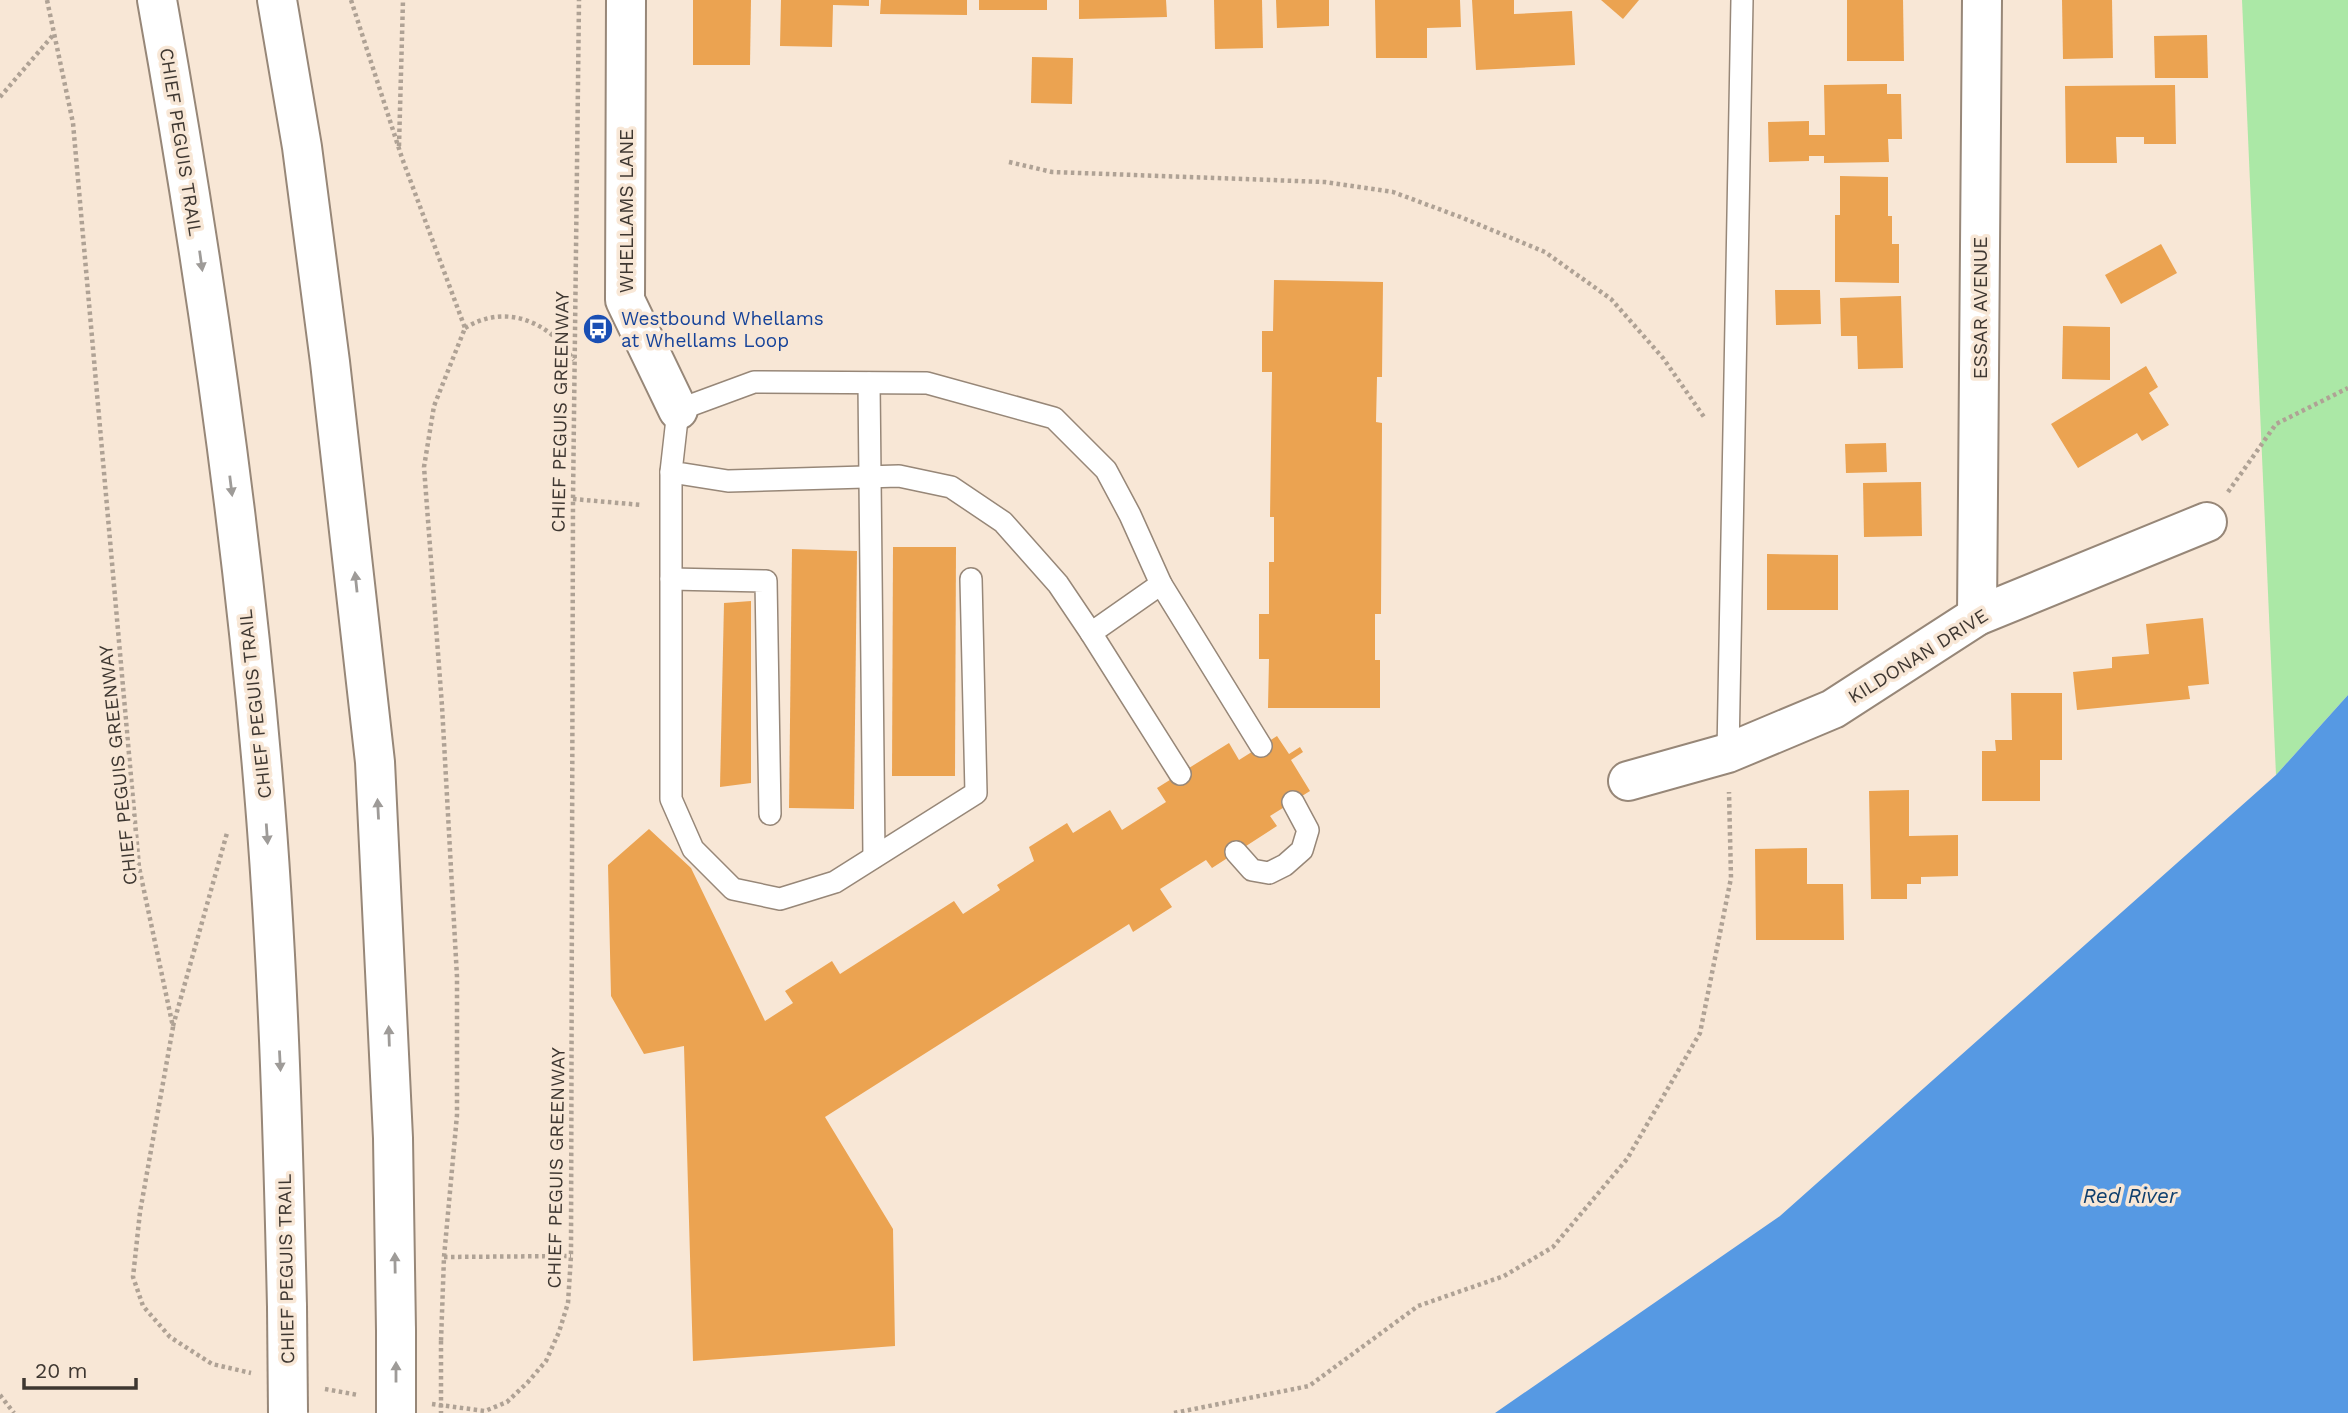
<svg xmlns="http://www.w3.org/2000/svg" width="2348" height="1413" font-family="'Work Sans',sans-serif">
  <rect width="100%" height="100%" fill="#f8e7d6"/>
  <!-- green -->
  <polygon fill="#abe8a6" points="2242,0 2348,0 2348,695 2276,775"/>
  <!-- water -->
  <polygon fill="#5699e3" points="2348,695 2348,1413 1495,1413 1780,1216 2276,775"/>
  <!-- building -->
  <g fill="#eba351">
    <polygon points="693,0 751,0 750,65 693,65"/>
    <polygon points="781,0 869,0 869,6 833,5 832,47 780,46"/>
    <polygon points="881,0 967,0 967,15 880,14"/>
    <rect x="979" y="0" width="68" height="10"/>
    <polygon points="1079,0 1166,0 1167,17 1079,19"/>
    <polygon points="1214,0 1262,0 1263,48 1215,49"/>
    <polygon points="1276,0 1329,0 1329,26 1277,28"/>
    <polygon points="1375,0 1460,0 1461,27 1427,28 1427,58 1376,58"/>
    <polygon points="1472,0 1514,0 1514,14 1572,11 1575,65 1476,70"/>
    <polygon points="1601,0 1639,0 1623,19"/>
    <polygon points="1847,0 1903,0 1904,61 1847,61"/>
    <polygon points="2062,0 2112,0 2113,58 2063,59"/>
    <polygon points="2207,35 2208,78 2155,78 2154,36"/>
    <polygon points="1032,57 1073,58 1072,104 1031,103"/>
    <polygon points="1887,84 1887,94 1901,94 1902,139 1888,139 1889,162 1824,163 1824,156 1809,156 1809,161 1769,162 1768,122 1809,121 1809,135 1825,135 1824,85"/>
    <polygon points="2175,85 2176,144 2144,144 2144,137 2116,137 2117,163 2066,163 2065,86"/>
    <polygon points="1840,176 1888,177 1888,216 1892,216 1892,244 1899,244 1899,283 1835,282 1835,215 1840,215"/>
    <polygon points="2161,244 2177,273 2121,304 2105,275"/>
    <polygon points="1274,280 1383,282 1382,377 1377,377 1376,422 1382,423 1381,614 1375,614 1375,660 1380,660 1380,708 1268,708 1269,659 1259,659 1259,614 1269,614 1269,562 1274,562 1274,517 1270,517 1272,372 1262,372 1262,331 1273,331"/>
    <polygon points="1775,290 1820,290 1821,324 1776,325"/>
    <polygon points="1901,296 1903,368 1858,369 1857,336 1841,336 1840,298"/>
    <polygon points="2063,326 2110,327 2110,380 2062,379"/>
    <polygon points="2146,366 2158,387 2149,393 2169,425 2142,441 2137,433 2078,468 2051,424"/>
    <polygon points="1886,443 1887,472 1846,473 1845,444"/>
    <polygon points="1921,482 1922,536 1864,537 1863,483"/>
    <polygon points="893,547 956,547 955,776 892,776"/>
    <polygon points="792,549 857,551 854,809 789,808"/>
    <polygon points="1767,554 1838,555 1838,610 1767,610"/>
    <polygon points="751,601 751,783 720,787 724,603"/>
    <polygon points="2203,618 2209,684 2188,686 2190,699 2077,710 2073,672 2112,668 2112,657 2149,654 2146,624"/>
    <polygon points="2011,693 2062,693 2062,760 2040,760 2040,801 1982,801 1982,751 1996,751 1995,740 2012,740"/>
    <polygon points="1277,736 1289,754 1300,747 1303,752 1291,760 1310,791 1270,816 1277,826 1212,868 1206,860 1160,889 1172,907 1133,932 1129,924 825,1117 893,1229 895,1346 693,1361 684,1046 644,1054 611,996 608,865 649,829 691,868 765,1021 793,1003 785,991 832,961 840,974 954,901 963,914 1000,890 997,885 1034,861 1029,847 1067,823 1073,833 1110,810 1122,830 1166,802 1157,788 1229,743 1239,760"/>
    <polygon points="1909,790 1909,836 1958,835 1958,876 1921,877 1921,884 1907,884 1907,899 1871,899 1869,791"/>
    <polygon points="1807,848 1807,884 1843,884 1844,940 1756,940 1755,849"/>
  </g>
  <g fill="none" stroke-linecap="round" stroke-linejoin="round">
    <!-- service casing -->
    <g stroke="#978778" stroke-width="24">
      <g id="service">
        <polygon points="754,382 927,383 1054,418 1106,470 1130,515 1161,584 1091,633 1058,584 1003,522 951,487 899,476 728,481 671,472 678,410"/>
        <polyline points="869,383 874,857"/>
        <polyline points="671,472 671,799 693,849 733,889 780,899 835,882 976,793 971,579"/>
        <polyline points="671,579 766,581 770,814"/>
        <polyline points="1161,584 1261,746"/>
        <polyline points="1091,633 1180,774"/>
        <polyline points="1728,753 1742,0"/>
        <polyline points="1236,852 1252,870 1269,873 1285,865 1302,850 1308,830 1293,802"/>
      </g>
    </g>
    <!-- minor casing -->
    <g stroke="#978778" stroke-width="42">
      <g id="minor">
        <polyline points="626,0 625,300 678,410"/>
        <polyline points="1977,616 1982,0"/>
        <polyline points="1628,781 1728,753 1833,709 1977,616 2207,522"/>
      </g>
    </g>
    <!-- primary casing -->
    <g stroke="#978778" stroke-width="42">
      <g id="primary">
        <path d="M157 0C203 258 241 518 263 779 278 955 283 1131 287 1307"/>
        <polyline points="277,0 302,147 330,362 375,762 393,1138 396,1331"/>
      </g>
    </g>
    <!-- path -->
    <g stroke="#afa295" stroke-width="4.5" stroke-dasharray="3.5 3.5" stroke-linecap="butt">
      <polyline points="47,0 73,123 139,867 173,1027 140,1212 133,1277 143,1306 170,1337 212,1364 251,1373"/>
      <polyline points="351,0 402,158 465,328 434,406 424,467 442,706 457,977 457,1115 444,1257 441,1341"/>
      <polyline points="0,97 54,34"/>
      <polyline points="399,146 403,0"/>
      <polyline points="1009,162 1052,172 1325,182 1393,192 1463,218 1545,252 1611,299 1663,358 1704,417"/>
      <path d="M465 328C496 309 529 314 557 339 563 345 569 354 574 360"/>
      <polyline points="2228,492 2276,424 2348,388"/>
      <polyline points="573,499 642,505"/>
      <polyline points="173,1026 227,833"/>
      <polyline points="444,1257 571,1256"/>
      <polyline points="325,1389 358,1395"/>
      <polyline points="0,1395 14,1413"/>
      <polyline points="432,1404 485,1411 507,1402 528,1382 546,1361 559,1332 568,1303 571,1256 573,499 579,0"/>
      <polyline points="1174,1413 1309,1386 1418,1306 1504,1276 1553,1247 1627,1159 1700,1033 1731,878 1729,792"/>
    </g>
    <!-- service -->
    <use href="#service" stroke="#fff" stroke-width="21"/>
    <!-- minor -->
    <use href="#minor" stroke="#fff" stroke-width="38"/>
    <!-- primary -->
    <use href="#primary" stroke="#fff" stroke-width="38"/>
    <!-- primary-bridge casing -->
    <g stroke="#978778" stroke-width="42" stroke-linecap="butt">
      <g id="primary-bridge">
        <polyline points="287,1307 288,1413"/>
        <polyline points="396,1331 396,1413"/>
      </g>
    </g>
    <!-- path-bridge -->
    <polyline stroke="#afa295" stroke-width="4.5" stroke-dasharray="3.5 3.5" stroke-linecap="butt" points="441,1341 441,1413"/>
    <!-- primary-bridge -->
    <use href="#primary-bridge" stroke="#fff" stroke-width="38"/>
  </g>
  <!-- one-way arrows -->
  <defs><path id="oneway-solid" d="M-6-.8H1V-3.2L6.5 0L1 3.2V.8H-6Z" transform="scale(1.75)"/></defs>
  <g fill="#9e9b98">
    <use href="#oneway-solid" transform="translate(201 261) rotate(82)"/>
    <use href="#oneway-solid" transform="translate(231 486) rotate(83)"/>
    <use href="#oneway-solid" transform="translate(356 582) rotate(-96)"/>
    <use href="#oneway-solid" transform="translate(378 809) rotate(-93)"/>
    <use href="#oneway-solid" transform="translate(267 834) rotate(86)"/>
    <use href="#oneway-solid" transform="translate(389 1036) rotate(-92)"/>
    <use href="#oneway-solid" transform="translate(280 1061) rotate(87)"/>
    <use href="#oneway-solid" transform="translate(395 1263) rotate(-91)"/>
    <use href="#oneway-solid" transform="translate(396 1372) rotate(-90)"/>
  </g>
  <!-- icons -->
  <defs>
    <g id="bus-disc" transform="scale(1.575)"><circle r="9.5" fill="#1a4fb4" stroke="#f8e7d6"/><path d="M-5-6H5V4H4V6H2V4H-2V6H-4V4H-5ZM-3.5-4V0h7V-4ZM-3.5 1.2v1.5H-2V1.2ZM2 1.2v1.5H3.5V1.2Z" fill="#fff"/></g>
  </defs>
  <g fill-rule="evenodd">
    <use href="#bus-disc" x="598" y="329"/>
  </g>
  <g text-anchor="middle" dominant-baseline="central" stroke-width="7" stroke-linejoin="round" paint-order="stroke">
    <!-- street labels -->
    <g font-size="19" fill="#3e3731" stroke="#f8e7d6">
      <text transform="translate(181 142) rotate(81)">CHIEF PEGUIS TRAIL</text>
      <text transform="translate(626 211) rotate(-90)">WHELLAMS LANE</text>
      <text transform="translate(1980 308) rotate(-90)">ESSAR AVENUE</text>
      <text transform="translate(560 412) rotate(-89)">CHIEF PEGUIS GREENWAY</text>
      <text transform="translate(1918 656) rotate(-32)">KILDONAN DRIVE</text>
      <text transform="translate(255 704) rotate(-96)">CHIEF PEGUIS TRAIL</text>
      <text transform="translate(118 765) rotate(-96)">CHIEF PEGUIS GREENWAY</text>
      <text transform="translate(556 1168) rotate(-89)">CHIEF PEGUIS GREENWAY</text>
      <text transform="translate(286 1269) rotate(-91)">CHIEF PEGUIS TRAIL</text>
    </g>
    <!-- transit labels -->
    <g font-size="19" fill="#164399" stroke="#f8e7d6" text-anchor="start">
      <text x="621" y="318">Westbound Whellams<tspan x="621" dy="22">at Whellams Loop</tspan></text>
    </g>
    <!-- water labels -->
    <g font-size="21" font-style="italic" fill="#0f3f6e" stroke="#f8e7d6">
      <text x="2130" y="1195">Red River</text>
    </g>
  </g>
  <!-- scale -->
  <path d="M24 1378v10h112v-10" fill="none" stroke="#3e3731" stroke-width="3.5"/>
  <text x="35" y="1378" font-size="21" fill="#3e3731" stroke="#f8e7d6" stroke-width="5" paint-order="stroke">20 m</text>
</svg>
